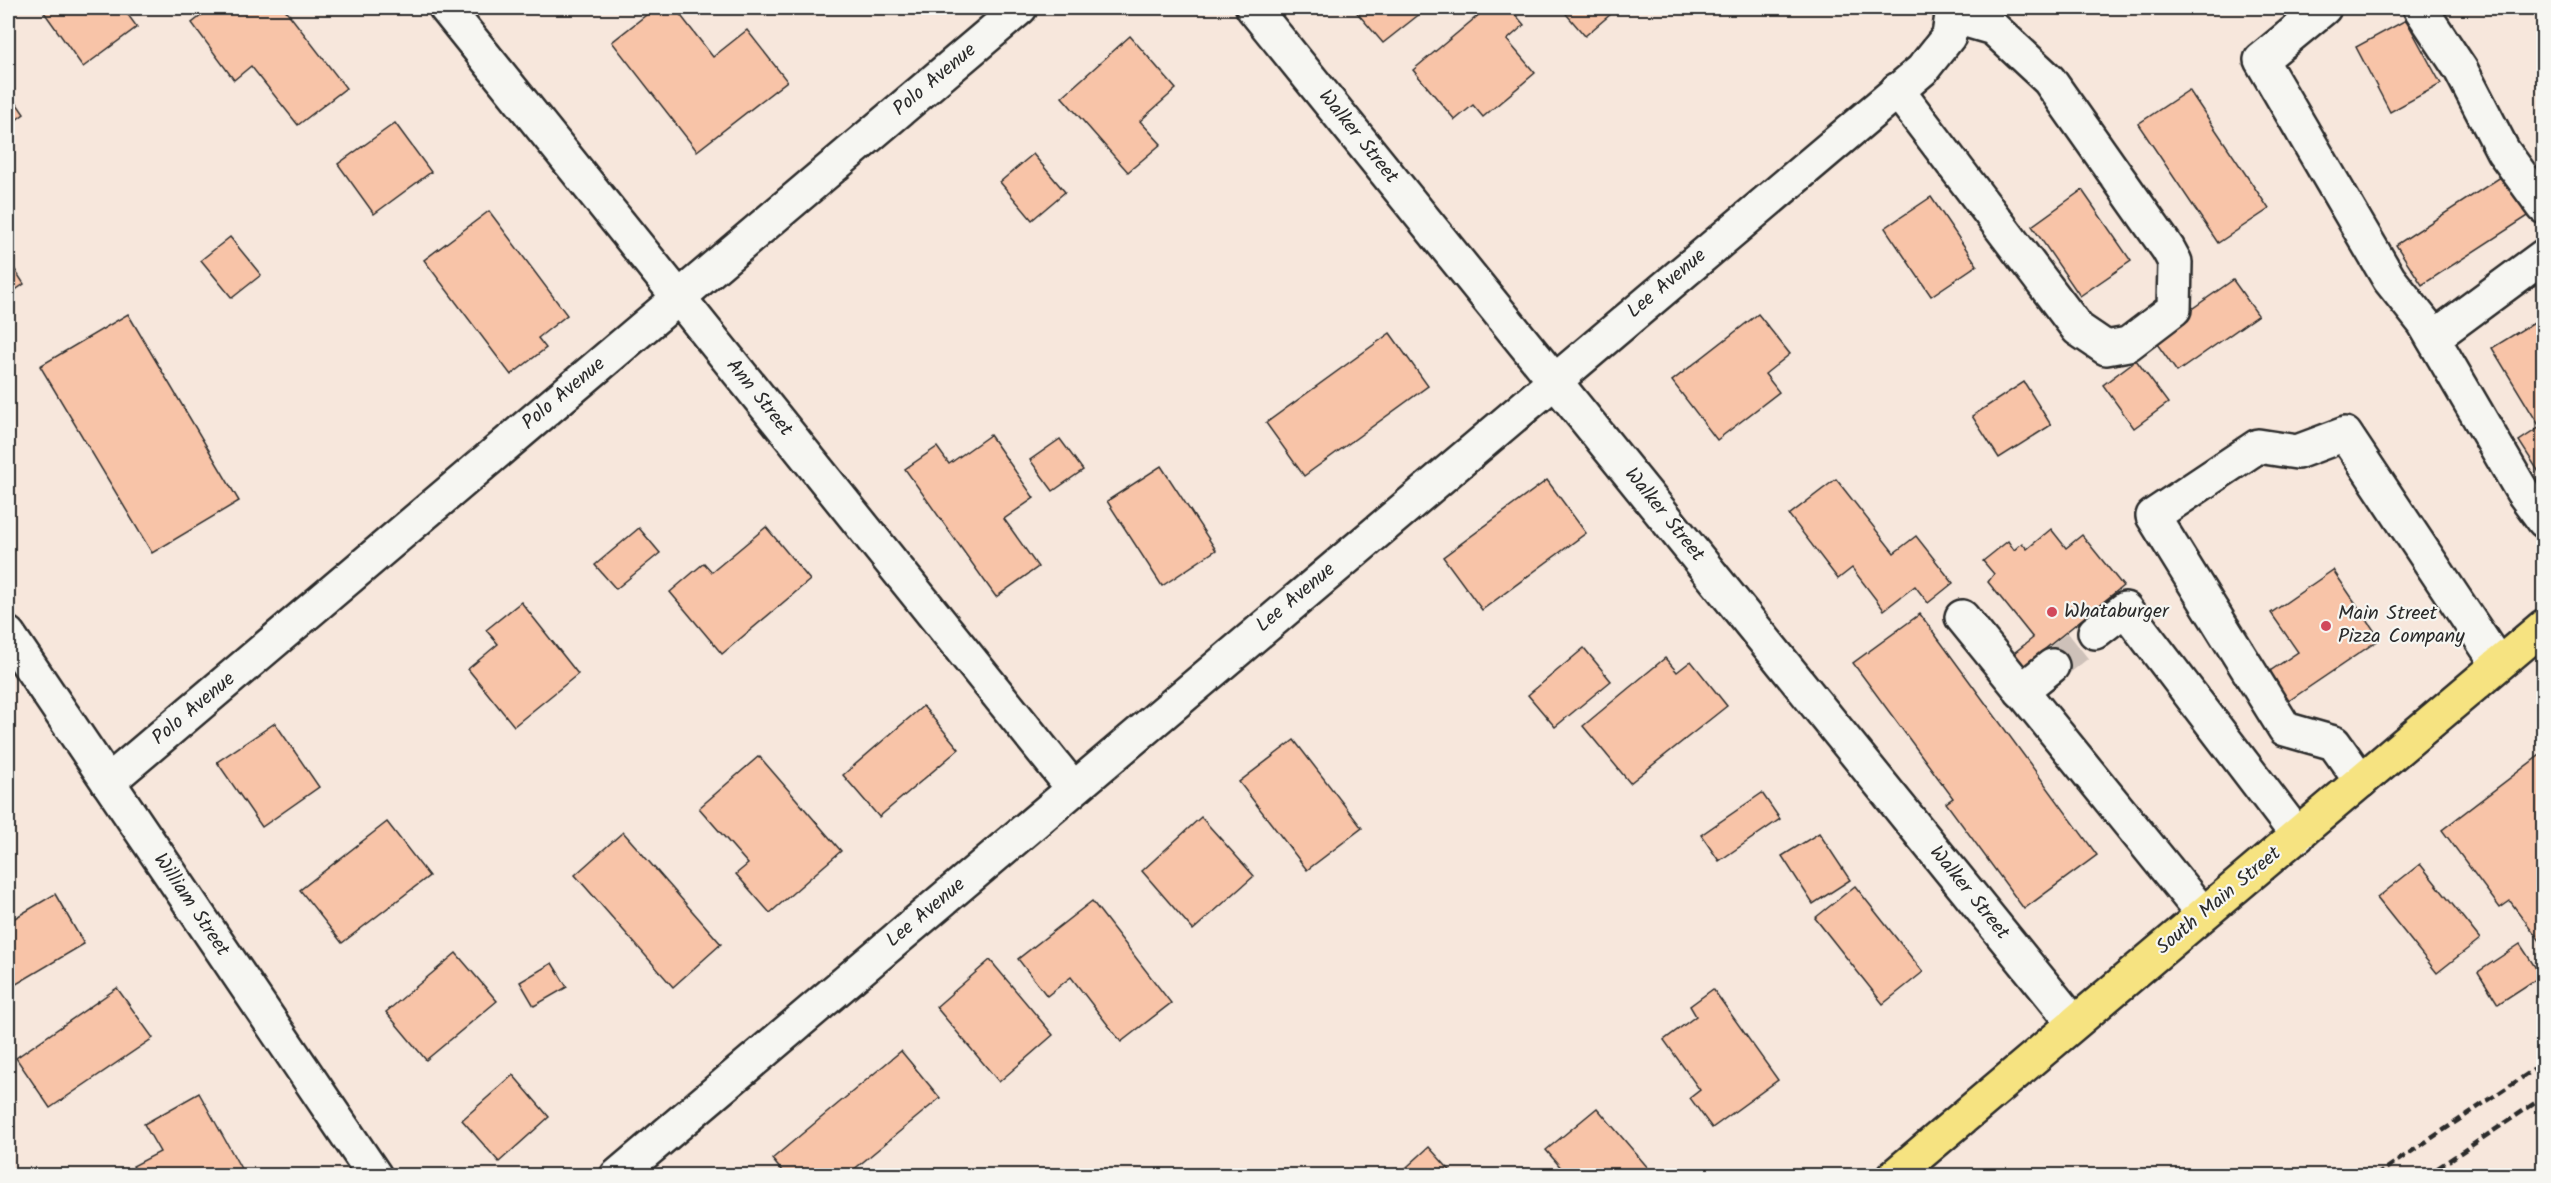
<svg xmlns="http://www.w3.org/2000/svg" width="2551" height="1183" font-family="Kalam,sans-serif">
  <rect width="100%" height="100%" fill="#f7e7dc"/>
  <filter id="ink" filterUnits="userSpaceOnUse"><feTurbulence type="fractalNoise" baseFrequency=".0167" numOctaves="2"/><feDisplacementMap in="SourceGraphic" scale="12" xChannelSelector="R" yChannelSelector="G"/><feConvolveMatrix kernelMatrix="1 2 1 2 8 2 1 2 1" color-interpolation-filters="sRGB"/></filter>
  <g filter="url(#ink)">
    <!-- building -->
    <g fill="#f8c4a8" stroke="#2b2b2b" stroke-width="1.5">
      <polygon points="41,8 123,8 137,27 83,67"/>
      <polygon points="211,8 284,8 346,88 298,125 251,66 234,80 192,23"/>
      <polygon points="655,8 675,8 713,57 747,30 787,81 697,151 612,42"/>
      <polygon points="1353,8 1416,8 1421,13 1383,43"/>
      <polygon points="1487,8 1510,8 1524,25 1507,40 1535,73 1483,117 1473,105 1455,120 1413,70"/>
      <polygon points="1561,8 1618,8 1585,36"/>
      <polygon points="2406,20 2441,84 2390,112 2356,47"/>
      <polygon points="1130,36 1176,89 1140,121 1161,144 1128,172 1062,97"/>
      <polygon points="2189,90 2269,209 2218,243 2138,124"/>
      <polygon points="8,91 24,114 8,126"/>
      <polygon points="395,123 431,172 374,214 338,164"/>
      <polygon points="1033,154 1065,192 1032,220 1000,182"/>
      <polygon points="2513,169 2539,209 2422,285 2396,245"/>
      <polygon points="2082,190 2131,261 2080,296 2032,226"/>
      <polygon points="1931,197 1977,265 1931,296 1885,228"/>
      <polygon points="489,211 567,315 538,338 546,348 511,375 424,260"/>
      <polygon points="230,237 261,275 232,298 201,260"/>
      <polygon points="8,259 24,284 8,295"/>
      <polygon points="2233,280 2258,315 2177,372 2152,337"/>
      <polygon points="128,314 239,501 152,553 40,366"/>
      <polygon points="1758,314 1790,354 1765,374 1779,392 1717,440 1672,381"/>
      <polygon points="2544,316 2544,480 2519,441 2540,427 2492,348"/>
      <polygon points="1390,333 1428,386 1304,476 1266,423"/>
      <polygon points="2136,360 2168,403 2134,428 2103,385"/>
      <polygon points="2024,382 2051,425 1999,458 1972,416"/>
      <polygon points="990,435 1034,498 1004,519 1038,567 996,597 905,469 937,447 949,464"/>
      <polygon points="1060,439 1083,470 1053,491 1030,460"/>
      <polygon points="1161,466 1216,550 1162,586 1107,501"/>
      <polygon points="1836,479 1894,553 1916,536 1953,583 1928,603 1915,586 1884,610 1852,568 1838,579 1789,515"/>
      <polygon points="1547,480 1586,533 1482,610 1443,557"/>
      <polygon points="766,527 810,580 722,654 670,592 704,563 712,572"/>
      <polygon points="639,528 660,553 616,589 595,565"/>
      <polygon points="2051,529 2066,548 2082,535 2123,586 2024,666 2014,653 2033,638 1988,582 1994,574 1983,561 2008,541 2014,550 2022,543 2027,549"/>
      <polygon points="2333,570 2380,639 2287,702 2267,673 2298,652 2271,613"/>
      <polygon points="521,602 578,674 514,726 468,669 498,644 486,630"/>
      <polygon points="1920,614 2097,855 2024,909 1946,803 1953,798 1853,663"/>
      <polygon points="1584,648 1611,681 1555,727 1528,695"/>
      <polygon points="1665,658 1677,672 1691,661 1727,706 1630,783 1583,726"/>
      <polygon points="923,706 959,749 879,817 843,775"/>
      <polygon points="275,723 319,787 262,827 217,762"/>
      <polygon points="1294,740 1362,828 1307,870 1239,782"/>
      <polygon points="2544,752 2544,946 2510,901 2500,908 2442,830"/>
      <polygon points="759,756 841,851 770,913 736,874 748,864 699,808"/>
      <polygon points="1762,793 1780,819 1719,861 1701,835"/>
      <polygon points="1201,817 1254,876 1193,930 1142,871"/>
      <polygon points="387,822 429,876 342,943 300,890"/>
      <polygon points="623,832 721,944 673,987 575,875"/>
      <polygon points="1819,833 1850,880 1813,904 1782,856"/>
      <polygon points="2420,864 2480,939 2437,973 2377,898"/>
      <polygon points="1855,886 1923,972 1883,1004 1815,918"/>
      <polygon points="55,894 84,944 8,989 8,922"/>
      <polygon points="1092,901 1171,1003 1121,1042 1071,977 1047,996 1018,959"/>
      <polygon points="2520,944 2541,976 2498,1004 2478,972"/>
      <polygon points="456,953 497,1001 426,1060 386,1012"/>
      <polygon points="990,960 1053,1035 999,1082 936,1007"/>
      <polygon points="552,963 567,987 534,1006 520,982"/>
      <polygon points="117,988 153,1038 50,1108 16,1058"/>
      <polygon points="1713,989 1778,1080 1712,1128 1690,1098 1700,1090 1664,1040 1696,1016 1690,1006"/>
      <polygon points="901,1051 940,1098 846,1176 786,1176 772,1159"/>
      <polygon points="513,1075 549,1117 499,1162 462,1120"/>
      <polygon points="199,1093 244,1174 139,1176 133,1166 160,1152 144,1124"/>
      <polygon points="1597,1108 1655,1176 1568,1176 1546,1150"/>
      <polygon points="1429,1147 1455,1176 1397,1176"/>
    </g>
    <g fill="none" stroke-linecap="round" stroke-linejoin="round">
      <!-- minor-tunnel -->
      <polyline stroke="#cec1b9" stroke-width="33" stroke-dasharray="33 16" stroke-linecap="butt" points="2052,666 2095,632"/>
      <!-- minor casing -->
      <g stroke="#2b2b2b" stroke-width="38">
        <g id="minor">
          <polyline points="446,8 1073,788"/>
          <polyline points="1253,8 2074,1023"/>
          <polyline points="2324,8 2261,60 2389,279 2424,323 2522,491 2544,521"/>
          <polyline points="2420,8 2461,70 2503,151 2544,207"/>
          <polyline points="1897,90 2078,329 2106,348 2128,344 2174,309 2175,262 2168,249 2049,80 1993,28 1952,16"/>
          <polyline points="2433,338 2544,256"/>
          <polyline points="1962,617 2203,914"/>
          <polyline points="2095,632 2125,609 2298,836"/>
          <polyline points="8,634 375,1176"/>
          <polyline points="2021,691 2052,666"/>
          <polyline points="2361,781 2334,743 2285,729 2153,516 2258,446 2297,452 2345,434 2498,664"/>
          <polyline points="108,782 1020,8"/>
          <polyline points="617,1176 1922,70 1949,36 1953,8"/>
        </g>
      </g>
      <!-- major casing -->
      <g stroke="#2b2b2b" stroke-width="38">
        <polyline id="major" points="1894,1176 2544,626"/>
      </g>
      <!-- minor -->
      <use href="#minor" stroke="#f6f6f2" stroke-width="33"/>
      <!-- major -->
      <use href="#major" stroke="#f6e381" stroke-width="33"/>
      <!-- rail -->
      <g stroke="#2b2b2b" stroke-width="4.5" stroke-dasharray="9 4.5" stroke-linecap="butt">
        <polyline points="2375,1176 2544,1063"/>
        <polyline points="2426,1176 2544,1097"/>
      </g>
    </g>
  </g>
  <!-- markers -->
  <g fill="#d1495b" stroke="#f6f6f2" stroke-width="2">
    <circle cx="2052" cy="612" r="6"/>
    <circle cx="2326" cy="626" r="6"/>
  </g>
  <g text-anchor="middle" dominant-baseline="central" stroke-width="4.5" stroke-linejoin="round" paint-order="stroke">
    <!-- street labels -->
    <g font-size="20" fill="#2b2b2b" stroke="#f6f6f2">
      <text transform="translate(935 80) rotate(-40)">Polo Avenue</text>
      <text transform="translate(1358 137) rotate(51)">Walker Street</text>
      <text transform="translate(1667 284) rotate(-40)">Lee Avenue</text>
      <text transform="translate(564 394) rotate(-40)">Polo Avenue</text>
      <text transform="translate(759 398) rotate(51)">Ann Street</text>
      <text transform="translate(1664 515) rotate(51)">Walker Street</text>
      <text transform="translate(1296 598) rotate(-40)">Lee Avenue</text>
      <text transform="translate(194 709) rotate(-40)">Polo Avenue</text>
      <text transform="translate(1969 893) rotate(51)">Walker Street</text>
      <text transform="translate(2219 901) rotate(-40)">South Main Street</text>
      <text transform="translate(191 905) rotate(56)">William Street</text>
      <text transform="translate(926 913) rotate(-40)">Lee Avenue</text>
    </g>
    <!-- poi labels -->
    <g font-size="20" fill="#2b2b2b" stroke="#f6f6f2" text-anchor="start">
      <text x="2064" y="612">Whataburger</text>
      <text x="2338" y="614">Main Street<tspan x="2338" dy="23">Pizza Company</tspan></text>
    </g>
  </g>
  <!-- margin -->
  <rect width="2551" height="1183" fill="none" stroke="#f6f6f2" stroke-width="30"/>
  <rect x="15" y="15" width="2521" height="1153" fill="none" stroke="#2b2b2b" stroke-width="2" filter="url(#ink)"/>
</svg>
